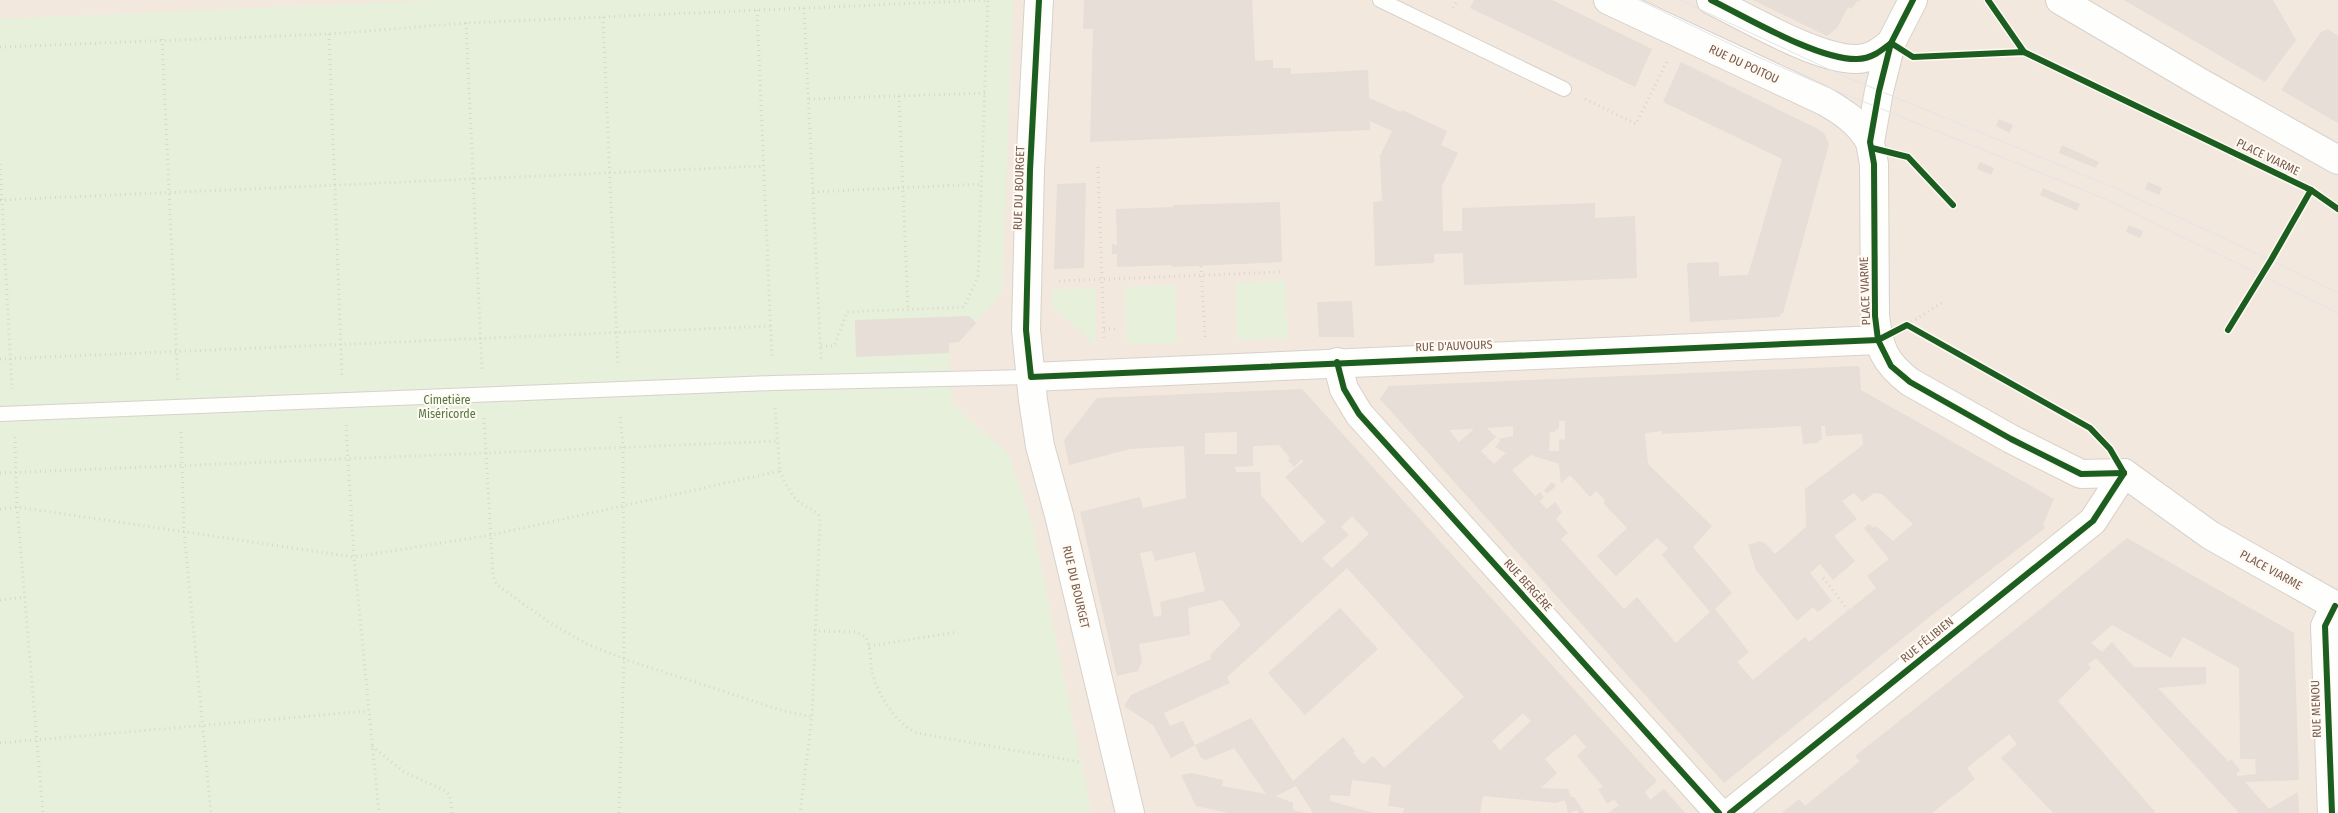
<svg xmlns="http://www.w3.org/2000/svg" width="2338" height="813" font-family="'Fira Sans Condensed',sans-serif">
  <rect width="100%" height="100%" fill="#f9f5f0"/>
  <!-- residential -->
  <rect fill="#f2e8de" x="0" y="0" width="2338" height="813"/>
  <!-- green -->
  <g fill="#e7f0db">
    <polygon points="443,0 1013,0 1002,293 976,323 855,320 856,357 949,353 952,404 1009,455 1032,523 1091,810 1089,813 0,813 0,19"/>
    <polygon points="1285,280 1288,338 1237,340 1235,283"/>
    <polygon points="1175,285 1177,343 1127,345 1125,287"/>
    <polygon points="1096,288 1096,347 1052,305 1053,290"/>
  </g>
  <!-- building -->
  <g fill="#e6ded7" fill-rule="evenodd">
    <polygon points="1084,0 1252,0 1255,61 1273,60 1273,68 1291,68 1291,74 1368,70 1369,98 1401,112 1402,110 1447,131 1441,145 1458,153 1442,186 1443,231 1462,231 1462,208 1595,203 1595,218 1635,216 1637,278 1464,285 1463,253 1434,254 1434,263 1375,266 1373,202 1382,201 1380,156 1392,131 1370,121 1370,130 1090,142 1093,29 1083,29"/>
    <polygon points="1474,0 1552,0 1652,49 1635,87 1470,8"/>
    <polygon points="1753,0 1860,0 1859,2 1857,1 1852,9 1848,7 1837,28 1827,36"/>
    <polygon points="2124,0 2273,0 2296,40 2265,82"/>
    <polygon points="2328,29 2338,36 2338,123 2281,90 2321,32"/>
    <polygon points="1681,62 1818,129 1824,133 1829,144 1783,313 1779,317 1690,322 1687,263 1719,262 1719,276 1748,275 1782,159 1663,102"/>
    <polygon points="1999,119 2013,125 2010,133 1996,126"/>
    <polygon points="2062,145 2099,162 2096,168 2059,153"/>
    <polygon points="1980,162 1994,168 1991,175 1977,169"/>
    <polygon points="2148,182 2162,188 2159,195 2145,189"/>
    <polygon points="1086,183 1084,268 1054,269 1057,184"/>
    <polygon points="2043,188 2080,204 2077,211 2040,195"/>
    <polygon points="1280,202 1282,262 1173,267 1172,265 1117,267 1117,254 1112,254 1112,244 1117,245 1116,209 1173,207 1173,205"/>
    <polygon points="2129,225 2143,231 2140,238 2126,232"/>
    <polygon points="1352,301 1354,337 1319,337 1317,302"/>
    <polygon points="969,316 976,323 959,342 949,343 949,353 856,357 855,320"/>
    <path d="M1859 366 1861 390 2054 499 2043 525 2045 528 1933 614 1724 783 1380 399 1389 386ZM1559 421H1565V440L1559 439V451H1549L1550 432H1554L1559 428ZM1513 426V436L1499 439 1500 441 1495 447 1506 453 1494 464 1481 451 1496 437 1487 428ZM1801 426 1803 444 1817 443 1822 438 1821 426H1825L1826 436 1862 434 1863 445 1805 489 1806 527 1775 554 1766 544 1760 541 1748 545 1756 570 1797 621 1813 607 1818 612 1832 601 1810 573 1820 564 1833 580 1855 561 1834 536 1857 519 1842 501 1854 493 1862 502 1874 493 1882 494 1913 524 1893 541 1876 526 1874 528 1869 524 1864 528 1889 559 1867 576 1876 588 1809 642 1805 637 1753 680 1737 662 1749 652 1715 609 1732 593 1693 547 1712 526 1648 464 1645 433 1662 431V434ZM1474 429 1459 442 1449 430ZM1531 455 1559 464 1561 483 1570 475 1590 497 1596 491 1605 500 1603 503 1627 528 1597 556 1616 576 1657 538 1668 548 1662 555 1710 612 1676 643 1637 597 1624 609 1561 539 1568 533 1556 519 1562 512 1555 502 1547 509 1539 501 1544 498 1540 492 1535 496 1512 470Z"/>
    <path d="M1302 389 1657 781 1645 792 1650 800 1664 789 1685 813H1608L1619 805 1614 799 1607 804 1598 789 1603 787 1577 756 1586 747 1575 734 1545 759 1557 773 1541 788 1568 789 1571 797H1574L1585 813H1579L1577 810 1568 813 1565 800 1556 803 1483 796 1480 813H1403L1404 808 1388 806 1391 785 1352 780 1350 796 1330 795V801L1374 813H1313L1296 786 1276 796 1293 803V810L1306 813H1228L1196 806 1181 775 1191 773 1223 780 1222 786 1266 794 1234 748 1206 760 1201 758 1195 745 1251 718 1293 781 1343 737 1355 751 1353 753 1363 764 1373 756 1384 768 1464 697 1347 568 1227 677 1230 683 1164 713 1170 726 1183 721 1195 745 1171 758 1153 725 1124 706 1131 695 1211 659 1210 655 1241 625 1222 600 1188 608 1190 635 1139 644 1142 661 1138 671 1117 676 1080 512 1140 497 1143 508 1186 498 1184 446 1130 449 1069 465 1064 440 1097 398ZM1237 432V454H1205V433ZM1279 445 1290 458 1288 460 1294 467 1301 460 1304 461 1285 477 1326 522 1302 543 1261 495 1260 472H1236L1235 467 1253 466V446ZM1352 516 1369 534 1332 568 1322 558 1349 535 1341 527ZM1152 551 1155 561 1195 552 1205 591 1160 602 1162 615 1154 617 1140 553ZM1523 713 1531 721 1500 750 1492 741Z"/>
    <polygon points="1552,482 1556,486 1547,494 1544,490"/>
    <path d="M2127 538 2294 633 2299 780 2245 782 2269 809 2298 792 2299 813H2239L2096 658 2088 664 2091 668 2058 701 2156 813H2053L2001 758 2017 744 2009 734 1967 768 1975 779 1932 813H1782L1799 799 1805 806 1860 761 1855 756 2046 605ZM2112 625 2171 658 2183 637 2239 668 2240 759H2255L2256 774 2238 776 2236 774 2240 770 2232 760 2228 761 2158 688 2206 684V667H2134L2112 642 2102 652 2091 643Z"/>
    <polygon points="1340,608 1378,649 1305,715 1268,673"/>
  </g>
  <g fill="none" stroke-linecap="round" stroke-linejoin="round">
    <!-- service casing -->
    <g stroke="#d7d1cb" stroke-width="16">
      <g id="service">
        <polyline points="1380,0 1564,89"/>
        <polyline points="0,414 773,383 1031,377"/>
      </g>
    </g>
    <!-- minor casing -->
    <g stroke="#d7d1cb" stroke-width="30">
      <g id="minor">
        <polyline points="1039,0 1030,170 1026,330 1033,400 1040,446 1059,515 1130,813"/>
        <polyline points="1337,362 1344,389 1359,414 1719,813"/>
        <polyline points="1031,377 1878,340"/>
        <polyline points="2332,813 2325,626 2335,606"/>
      </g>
    </g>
    <!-- tertiary casing -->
    <g stroke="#d7d1cb" stroke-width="30">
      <g id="tertiary">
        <path d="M1608 0 1824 101C1843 112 1859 122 1870 142"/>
        <path d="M1711 0C1748 18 1818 60 1857 59 1871 59 1881 51 1891 43"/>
        <path d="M1913 0 1891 43 1879 91 1870 142 1874 164 1875 316C1879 348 1884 362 1910 382L2011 439 2081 474 2124 473 2210 535 2338 607"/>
        <polyline points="2060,0 2201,83 2338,160"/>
        <polyline points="1730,813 2093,521 2124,473"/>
      </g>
    </g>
    <!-- path -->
    <g stroke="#dcd5d0" stroke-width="3" stroke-dasharray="1 4" stroke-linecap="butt">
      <polyline points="1988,0 2023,52"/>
      <polyline points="804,8 821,359"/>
      <polyline points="1453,8 1457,0"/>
      <polyline points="757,10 772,359"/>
      <polyline points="603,17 618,366"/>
      <polyline points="466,23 482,370"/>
      <polyline points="329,34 342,376"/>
      <polyline points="162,39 178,383"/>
      <polyline points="0,47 329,34 466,23 988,0 978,277 964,307 847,312 834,346 821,346"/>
      <polyline points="1921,56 2024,52 2311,190 2338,209"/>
      <polyline points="899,96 908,309"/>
      <polyline points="809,99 985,93"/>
      <polyline points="1585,99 1636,124 1667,61"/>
      <polyline points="1904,156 1908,157 1953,205"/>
      <polyline points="0,164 12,389"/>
      <polyline points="1098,167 1104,340"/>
      <polyline points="813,192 982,184"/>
      <polyline points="0,200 764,166"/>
      <polyline points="1201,266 1205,337"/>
      <polyline points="1059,281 1280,272"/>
      <polyline points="1907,325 1943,302"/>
      <polyline points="1104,329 1116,329"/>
      <polyline points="2228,330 2271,260 2311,190"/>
      <polyline points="0,359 771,326"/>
      <polyline points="484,418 493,575 495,582 501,588 549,622 585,643 624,659 784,711 812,717"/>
      <polyline points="346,425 354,557 379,813"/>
      <polyline points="181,432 184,531 211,813"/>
      <polyline points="15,437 17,507 43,813"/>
      <path d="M780 471C785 482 790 494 799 502 807 509 817 508 820 519L812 717 800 813"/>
      <polyline points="0,473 778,441"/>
      <polyline points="0,509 17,507 354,557 491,535 780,471 775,408"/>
      <polyline points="1823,578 1848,610"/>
      <polyline points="0,600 25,597"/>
      <path d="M814 631 857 632 866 637C871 648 870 661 872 672 878 695 895 723 917 733L1080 762"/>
      <polyline points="869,646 958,632"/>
      <polyline points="0,743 368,711"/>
      <polyline points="372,746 404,772 446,791 450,796 452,813"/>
      <polyline points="619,813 624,659 623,447 620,414"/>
    </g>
    <!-- service -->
    <use href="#service" stroke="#fefefd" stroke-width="14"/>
    <!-- minor -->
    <use href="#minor" stroke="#fefefd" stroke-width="28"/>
    <!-- tertiary -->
    <use href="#tertiary" stroke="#fefefd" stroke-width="28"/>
    <!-- tram -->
    <g stroke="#e6e3e7" stroke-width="1">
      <polyline points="1639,0 1749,53 1827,87 2108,200 2338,313"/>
      <polyline points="1680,0 1839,74 2115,188 2271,260 2338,293"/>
    </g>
    <!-- cycleway casing -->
    <g stroke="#fffaf3" stroke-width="9">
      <g id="cycleway">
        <polyline points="1039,0 1030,170 1026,330 1031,377 1878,340 1907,325 2090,428 2110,449 2124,473"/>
        <path d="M1711 0C1748 18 1818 60 1857 59 1871 59 1881 51 1891 43L1913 57 2024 52 2311 190 2338 209"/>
        <polyline points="1913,0 1891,43 1879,91 1870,142 1874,164 1875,316 1878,340 1891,366 1910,382 2011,439 2081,474 2124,473"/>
        <polyline points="1988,0 2024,52"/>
        <polyline points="1872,148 1908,157 1953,205"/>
        <polyline points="2228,330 2271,260 2311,190"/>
        <polyline points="1337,362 1344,389 1359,414 1719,813"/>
        <polyline points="1730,813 2093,521 2124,473"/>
        <polyline points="2332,813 2325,626 2335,606"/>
      </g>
    </g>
    <!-- cycleway -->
    <use href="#cycleway" stroke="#1b5e20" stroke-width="6"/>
  </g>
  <g text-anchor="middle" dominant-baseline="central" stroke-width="4" stroke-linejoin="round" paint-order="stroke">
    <!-- street labels -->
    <g font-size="12" fill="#7a5c4d" stroke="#fffaf3">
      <text transform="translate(1744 64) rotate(25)">RUE DU POITOU</text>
      <text transform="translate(2268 157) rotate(26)">PLACE VIARME</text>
      <text transform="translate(1019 188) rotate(-88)">RUE DU BOURGET</text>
      <text transform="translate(1865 291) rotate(-92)">PLACE VIARME</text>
      <text transform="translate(1454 346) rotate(-2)">RUE D'AUVOURS</text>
      <text transform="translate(2271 570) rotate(29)">PLACE VIARME</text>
      <text transform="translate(1528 585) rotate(48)">RUE BERGÈRE</text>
      <text transform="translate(1076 587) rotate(77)">RUE DU BOURGET</text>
      <text transform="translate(1927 640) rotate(-39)">RUE FÉLIBIEN</text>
      <text transform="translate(2316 709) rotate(-92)">RUE MENOU</text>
    </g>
    <!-- park labels -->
    <g font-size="12" fill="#537a41" stroke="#fffaf3">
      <text x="447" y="400">Cimetière<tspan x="447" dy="14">Miséricorde</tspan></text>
    </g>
  </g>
</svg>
